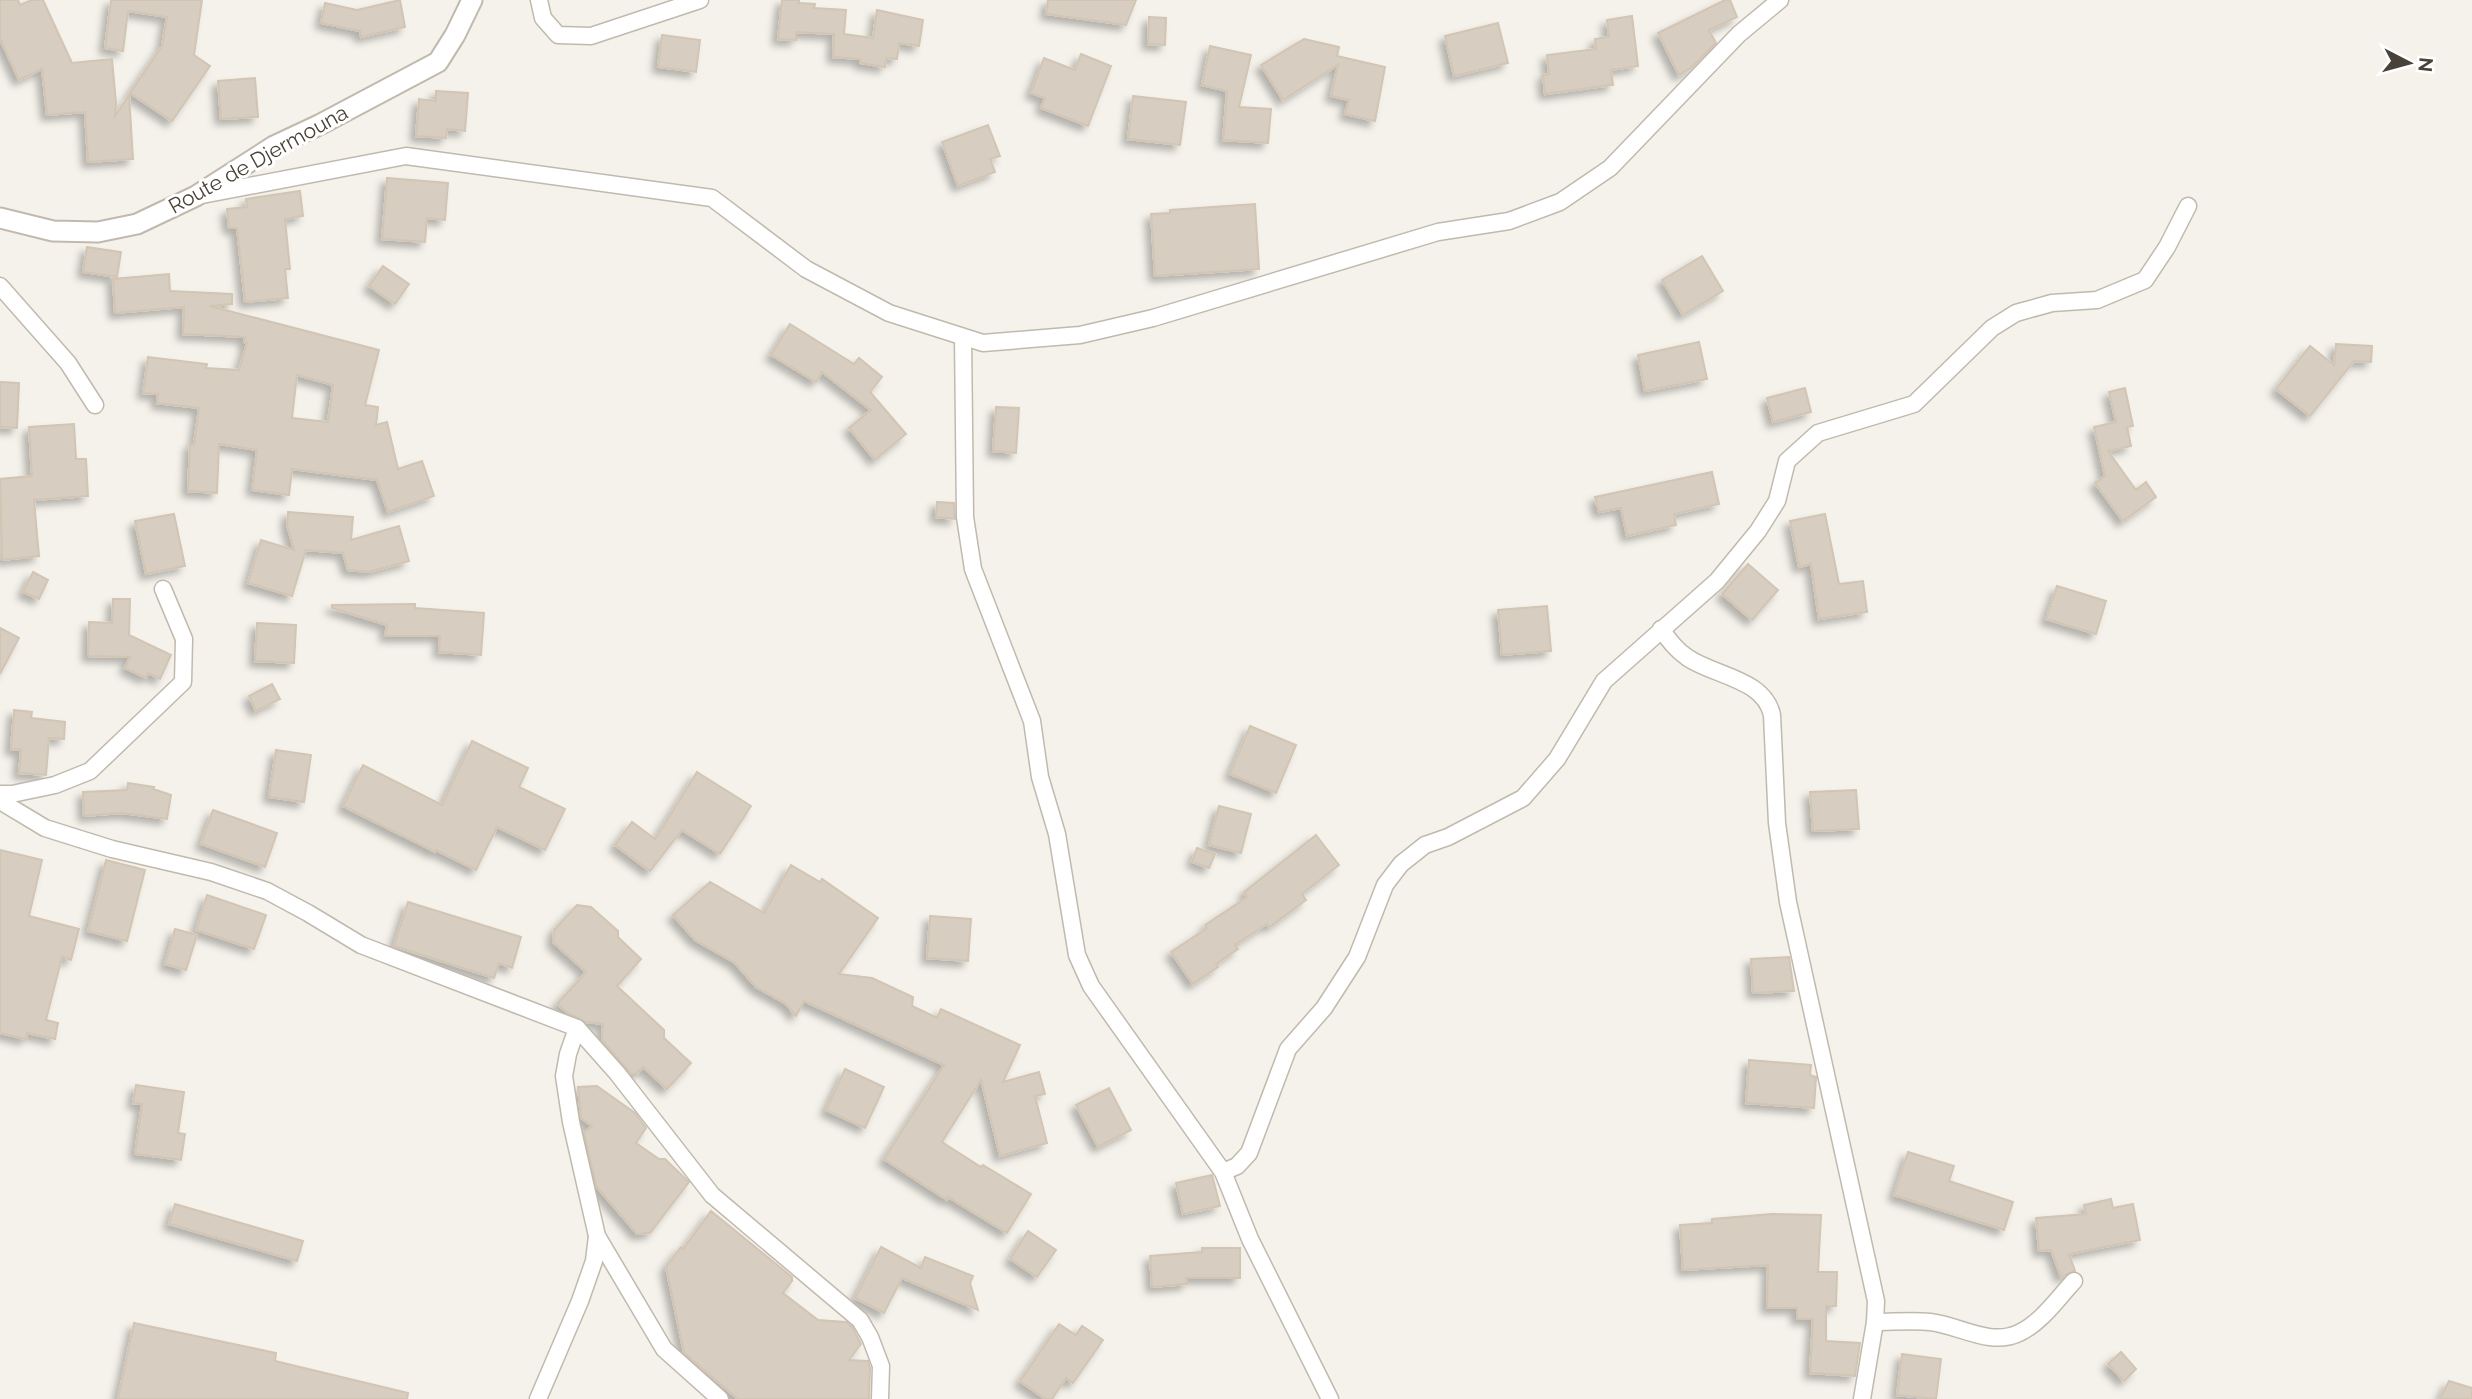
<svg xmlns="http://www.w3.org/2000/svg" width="2472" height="1399" font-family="Raleway,sans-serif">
  <defs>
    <filter id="shadow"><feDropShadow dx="-5.5" dy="5.5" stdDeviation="3.5" flood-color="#0004"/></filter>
  </defs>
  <rect width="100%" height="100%" fill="#f5f2eb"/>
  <!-- building -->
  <g fill="#d7cdc0" stroke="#d2c5b3" stroke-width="2" fill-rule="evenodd" filter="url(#shadow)">
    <polygon points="0,0 18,0 20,5 32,0 43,0 72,63 112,59 116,103 115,116 129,95 133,159 88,162 85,112 47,115 42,69 19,80 0,39"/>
    <polygon points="111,0 202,0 194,55 210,66 172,121 130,93 162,46 167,17 128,11 123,51 105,48"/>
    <polygon points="400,0 405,27 361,37 360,31 321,23 325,3 357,10"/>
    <polygon points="782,0 799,0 799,3 815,4 814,8 846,10 844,34 873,38 877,10 923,20 919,46 899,43 897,59 886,58 885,67 860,63 860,59 833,57 834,34 796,32 796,40 778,39"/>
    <polygon points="1048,0 1136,0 1126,25 1046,14"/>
    <polygon points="1725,0 1730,0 1737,17 1709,30 1716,43 1691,68 1679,75 1658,33"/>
    <polygon points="1632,16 1638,66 1611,70 1613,85 1545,94 1543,75 1549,74 1547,55 1596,49 1595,39 1609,37 1607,20"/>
    <polygon points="1149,17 1166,18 1165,45 1148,44"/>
    <polygon points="1498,23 1508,63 1454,76 1445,36"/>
    <polygon points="662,35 700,40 696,72 658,67"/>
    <polygon points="1304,39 1339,47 1337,56 1385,67 1375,121 1345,114 1349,100 1331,96 1338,65 1283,100 1261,65"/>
    <polygon points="1210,46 1251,55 1239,107 1271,109 1268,143 1223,140 1227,91 1202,85"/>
    <polygon points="1081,54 1111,66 1088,126 1041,108 1045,98 1031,93 1044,58 1075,70"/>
    <polygon points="255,78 258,117 221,119 218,81"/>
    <polygon points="436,91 468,93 465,131 447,129 446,138 416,136 419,99 436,101"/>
    <polygon points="1133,96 1186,102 1180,145 1128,139"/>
    <polygon points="988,125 1000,156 990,159 995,172 958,186 942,142"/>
    <polygon points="387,178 448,183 445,220 427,218 425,242 382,239"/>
    <polygon points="300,191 303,216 285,219 290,269 285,269 288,298 245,302 237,228 229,228 227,209 247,207 246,199"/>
    <polygon points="1255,204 1259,269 1155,276 1151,214 1170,213 1170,210"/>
    <polygon points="87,247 121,252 117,277 83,272"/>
    <polygon points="1702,256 1723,291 1683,315 1662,280"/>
    <polygon points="383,266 409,284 395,304 369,286"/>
    <path d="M169 274 170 291 232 294V304L210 306 379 350 365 405 378 407 376 425 387 422 398 469 422 461 434 496 388 512 377 480 292 469 289 495 252 490 257 450 219 444 217 493 188 491 190 444 194 445 199 408 157 403 158 394 143 393 148 357 207 364 206 368 239 370 247 343 244 342 245 337 183 334 184 307 115 313 113 279ZM297 375 333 385 328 422 292 418Z"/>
    <polygon points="790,324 854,364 859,358 882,377 870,392 906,434 875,460 849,428 871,410 822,372 816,382 771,355"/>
    <polygon points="1699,342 1707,379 1645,391 1638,355"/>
    <polygon points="2336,344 2372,346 2371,362 2354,361 2310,416 2276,389 2310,346 2334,365"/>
    <polygon points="0,382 19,383 17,428 0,427"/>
    <polygon points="1805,388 1811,412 1773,422 1767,398"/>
    <polygon points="2125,388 2133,426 2127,427 2131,446 2108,451 2136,490 2146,482 2156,497 2123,521 2095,483 2105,476 2094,427 2116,422 2109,392"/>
    <polygon points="996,407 1019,408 1016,453 993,451"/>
    <polygon points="74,424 76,459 86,459 88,496 34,500 39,556 2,560 0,479 32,476 29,427"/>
    <polygon points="1712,472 1719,504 1674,514 1676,525 1627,536 1621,508 1599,512 1595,497"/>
    <polygon points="937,502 954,503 955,519 936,517"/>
    <polygon points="288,512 353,517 351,540 399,526 409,561 369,572 348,570 343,553 306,550 292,596 248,583 261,540 294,550 287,525"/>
    <polygon points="174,514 185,566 146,574 135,521"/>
    <polygon points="1825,514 1839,584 1863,581 1867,612 1819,619 1811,564 1799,567 1790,521"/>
    <polygon points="1748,564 1778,590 1752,620 1722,594"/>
    <polygon points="33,572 48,580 39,599 23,592"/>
    <polygon points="2057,586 2106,601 2096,634 2046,619"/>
    <polygon points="113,599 130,599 129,635 171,655 160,679 148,673 146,678 125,668 130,657 88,656 89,622 112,623"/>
    <polygon points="415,604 415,608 484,613 481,655 439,652 440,636 385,636 387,625 332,608 332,605"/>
    <polygon points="1547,606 1551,651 1502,655 1498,610"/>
    <polygon points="257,623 296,625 294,663 255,661"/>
    <polygon points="0,628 19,638 0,674"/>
    <polygon points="272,684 280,699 256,711 249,696"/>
    <polygon points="14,710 32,712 31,718 65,722 64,739 49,738 46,775 19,773 21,750 11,749"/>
    <polygon points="1250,726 1296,745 1276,793 1230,774"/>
    <polygon points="472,741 528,768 519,787 565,809 545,850 497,827 476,870 436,850 435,852 343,806 363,765 442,805"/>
    <polygon points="276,750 311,755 304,802 269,797"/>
    <polygon points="697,772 751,806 720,854 682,830 650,871 615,845 632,822 655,839"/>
    <polygon points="128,783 154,787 153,789 171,795 167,819 122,813 84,816 83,792 127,790"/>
    <polygon points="1856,790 1859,829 1813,831 1810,792"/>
    <polygon points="1219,806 1251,814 1241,853 1209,845"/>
    <polygon points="213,810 277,833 265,867 201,844"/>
    <polygon points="1316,835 1339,865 1302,894 1306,900 1270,927 1267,924 1235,945 1238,949 1216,964 1218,967 1193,984 1171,952 1207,928 1205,925 1247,897 1244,892"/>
    <polygon points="1197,848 1215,854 1209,868 1192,862"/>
    <polygon points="0,850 42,860 29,916 79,929 71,960 62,957 46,1020 58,1023 55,1039 27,1033 26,1039 0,1033"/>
    <polygon points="106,860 145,870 127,941 88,931"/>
    <polygon points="791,865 820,882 822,879 878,918 839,974 872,978 913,997 912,1006 937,1018 941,1009 1020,1045 1003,1082 1039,1072 1045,1094 1035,1096 1047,1143 1000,1156 981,1080 942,1142 981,1167 983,1165 1031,1194 1007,1233 948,1197 947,1200 884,1159 944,1065 804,1001 796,1016 786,1004 756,987 735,963 695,940 673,915 710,882 764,913"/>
    <polygon points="207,895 266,915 254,949 196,930"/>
    <polygon points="408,902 521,937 512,968 499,963 494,978 394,946"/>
    <polygon points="577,905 591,907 618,931 618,937 641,959 617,986 664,1030 664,1038 691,1063 667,1089 643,1067 636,1074 631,1074 602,1040 603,1024 586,1022 568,1013 557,1004 586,972 553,942 554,930"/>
    <polygon points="930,916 971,919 968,961 927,958"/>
    <polygon points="175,929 197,935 186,970 165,964"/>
    <polygon points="1789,957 1794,991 1753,993 1751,959"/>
    <polygon points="1749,1060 1811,1065 1810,1075 1816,1077 1814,1108 1746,1103"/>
    <polygon points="845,1069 884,1087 865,1128 826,1110"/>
    <polygon points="136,1085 184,1092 178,1133 185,1134 181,1160 135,1154 142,1104 133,1103"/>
    <polygon points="597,1086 635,1113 646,1128 636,1143 659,1159 665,1159 689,1182 650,1233 637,1234 596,1186 584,1133 592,1126 581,1118 578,1087"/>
    <polygon points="1109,1088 1131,1130 1098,1147 1076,1105"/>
    <polygon points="1908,1152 1954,1166 1949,1181 2013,1202 2004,1230 1894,1195"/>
    <polygon points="1212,1175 1220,1206 1183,1214 1176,1183"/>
    <polygon points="2111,1199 2113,1208 2133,1204 2140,1240 2069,1254 2075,1271 2061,1277 2051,1250 2039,1251 2036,1218 2086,1214 2084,1205"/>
    <polygon points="175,1204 303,1241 297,1261 169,1224"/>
    <polygon points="711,1211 792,1277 792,1281 783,1293 818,1320 846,1322 852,1327 861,1344 849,1360 868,1361 870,1368 869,1399 738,1399 684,1353 666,1267 681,1247 683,1249"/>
    <polygon points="1772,1214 1821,1215 1818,1272 1837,1272 1836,1306 1826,1306 1826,1341 1860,1343 1855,1376 1810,1373 1813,1319 1797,1319 1797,1308 1767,1308 1768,1265 1683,1270 1680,1225 1712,1223 1712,1219"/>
    <polygon points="1028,1231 1056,1250 1037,1277 1010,1259"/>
    <polygon points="881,1247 921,1268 925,1257 973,1276 970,1283 978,1310 902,1278 884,1313 855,1298"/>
    <polygon points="1202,1248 1240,1248 1240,1278 1186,1278 1187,1284 1152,1287 1150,1256 1202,1252"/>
    <polygon points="134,1323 276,1353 275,1361 408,1393 407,1399 118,1399"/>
    <polygon points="1059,1324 1076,1335 1082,1326 1103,1340 1073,1383 1066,1378 1052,1399 1045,1399 1020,1381"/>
    <polygon points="2121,1352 2136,1369 2124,1381 2108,1364"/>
    <polygon points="1902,1354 1941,1359 1936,1399 1897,1395"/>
    <polygon points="2449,1381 2472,1388 2472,1399 2440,1399"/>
  </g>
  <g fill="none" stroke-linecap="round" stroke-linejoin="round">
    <!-- minor casing -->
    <g stroke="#c1b9ad" stroke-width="19">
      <g id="minor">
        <polyline points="539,0 543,18 558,35 591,36 700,0"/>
        <polyline points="202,195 406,156 712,198 806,269 889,313 983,343 1080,335 1153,318 1438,232 1509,221 1560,202 1610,168 1739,34 1780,0"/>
        <polyline points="0,286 68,363 95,405"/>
        <polyline points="963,337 965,517 973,569 1032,721 1040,777 1057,834 1077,955 1091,986 1223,1172 1250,1239 1330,1399"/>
        <path d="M1661 629C1669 640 1676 650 1688 658 1715 676 1764 679 1772 715L1777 823 1788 902 1876 1301 1875 1322 1862 1399"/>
        <polyline points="0,794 12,794 55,785 90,771 183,682 184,639 163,589"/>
        <polyline points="0,801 45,828 112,849 211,872 267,891 308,913 361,945 577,1028 617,1073 712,1195 860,1320 870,1337 881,1366 880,1399"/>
        <polyline points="1223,1172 1237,1166 1249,1153 1288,1049 1324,1008 1357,957 1385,885 1401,864 1425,845 1448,837 1523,798 1557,759 1604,681 1717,581 1758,531 1777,501 1787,461 1818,433 1914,404 1992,328 2016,313 2052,303 2097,300 2145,280 2167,247 2188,206"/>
        <polyline points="597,1236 664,1349 720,1399"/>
        <path d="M1875 1322C1893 1322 1912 1320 1930 1322 1959 1325 1990 1347 2019 1333 2041 1323 2058 1298 2074 1281"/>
        <polyline points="538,1399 580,1301 594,1261 597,1236 571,1122 564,1076 568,1054 577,1028"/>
      </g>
    </g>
    <!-- tertiary casing -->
    <g stroke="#c1b9ad" stroke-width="23">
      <polyline id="tertiary" points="0,218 53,231 98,232 137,224 196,196 274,146 321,124 438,62 455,35 472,0"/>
    </g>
    <!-- minor -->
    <use href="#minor" stroke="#fff" stroke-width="16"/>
    <!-- tertiary -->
    <use href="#tertiary" stroke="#fff" stroke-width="19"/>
  </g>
  <g text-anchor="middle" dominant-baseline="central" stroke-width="6" stroke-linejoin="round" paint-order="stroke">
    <!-- street labels -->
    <g font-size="21" fill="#494238" stroke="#fff">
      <text transform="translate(258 159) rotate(-29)">Route de Djermouna</text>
    </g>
  </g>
  <!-- north arrow -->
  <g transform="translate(2409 63) rotate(96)" stroke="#ffffff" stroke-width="5" paint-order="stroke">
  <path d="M0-5L12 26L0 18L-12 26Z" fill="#494238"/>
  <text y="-10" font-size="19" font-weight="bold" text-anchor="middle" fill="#494238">N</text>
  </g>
</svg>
